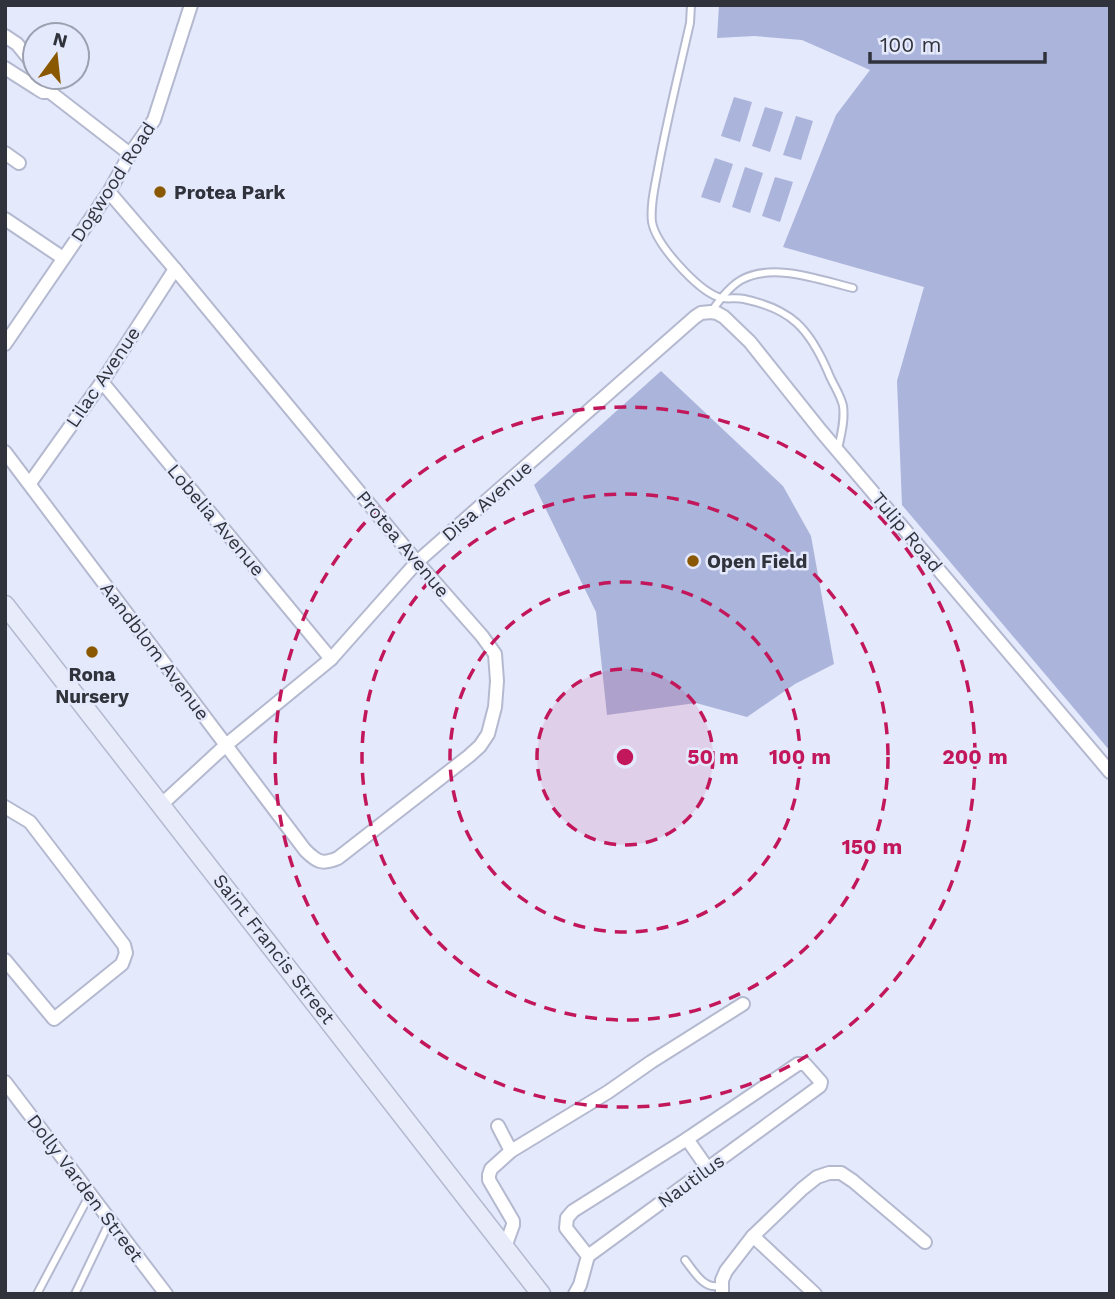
<svg xmlns="http://www.w3.org/2000/svg" width="1115" height="1299" font-family="'Work Sans',sans-serif">
  <rect width="100%" height="100%" fill="#e4e9fc"/>
  <!-- green -->
  <g fill="#abb4db">
    <polygon points="719,5 1110,5 1110,751 902,505 897,381 924,287 783,247 836,115 870,70 802,40 754,36 717,38"/>
    <polygon points="734,97 752,102 740,142 721,136"/>
    <polygon points="765,107 783,112 770,152 752,146"/>
    <polygon points="796,116 813,121 801,160 783,155"/>
    <polygon points="715,158 733,164 720,203 701,197"/>
    <polygon points="745,167 763,173 750,213 732,207"/>
    <polygon points="775,177 793,182 780,222 762,216"/>
    <polygon points="661,371 783,486 811,536 834,664 795,684 747,717 696,703 607,715 596,612 534,485"/>
  </g>
  <g fill="none" stroke-linecap="round" stroke-linejoin="round">
    <!-- lane casing -->
    <g stroke="#b4b9d0" stroke-width="10">
      <g id="lane">
        <path d="M691 5 690 23C679 72 667 120 658 169 655 186 650 205 652 222 656 245 697 289 718 297 726 300 735 297 744 299 791 309 809 328 828 372 832 383 841 395 843 406 845 420 841 435 838 449"/>
        <path d="M711 312C719 301 729 287 741 280 773 262 820 280 853 288"/>
        <path d="M685 1260C694 1271 703 1289 719 1286L721 1282"/>
        <polyline points="37,1294 90,1194"/>
        <polyline points="75,1294 110,1221"/>
      </g>
    </g>
    <!-- street casing -->
    <g stroke="#b4b9d0" stroke-width="16">
      <g id="street">
        <polyline points="5,36 17,44 35,66"/>
        <polyline points="5,68 38,89 43,92 50,92 130,154"/>
        <polyline points="44,77 49,86 50,92"/>
        <polyline points="5,153 19,163"/>
        <polyline points="5,219 63,258"/>
        <polyline points="5,344 109,192 130,154 154,120 191,5"/>
        <polyline points="102,382 331,659"/>
        <path d="M5 452 305 850C317 862 322 865 338 858L469 756 480 746 488 734 495 707 497 681 495 654 482 636 417 562 175 269 109 192"/>
        <polyline points="30,483 102,382 175,269"/>
        <polyline points="162,804 226,745 331,659 417,562 695,317 701,313 711,312 717,313 724,317 750,342 821,431 1110,772"/>
        <polyline points="5,807 30,822 124,945 126,953 122,964 54,1019 5,960"/>
        <polyline points="5,1082 166,1294"/>
        <polyline points="498,1126 511,1151"/>
        <polyline points="687,1139 708,1169"/>
        <polyline points="753,1236 802,1189 817,1177 829,1173 841,1173 853,1181 925,1242"/>
        <polyline points="505,1247 513,1225 513,1221 489,1180 489,1175 491,1169 511,1151 608,1092 651,1062 743,1004"/>
        <polyline points="575,1294 580,1285 588,1256 816,1089 820,1086 821,1082 805,1064 798,1064 687,1139 573,1211 567,1218 566,1228 588,1256"/>
        <polyline points="722,1294 722,1280 726,1271 753,1236 815,1294"/>
      </g>
    </g>
    <!-- secondary casing -->
    <g stroke="#b4b9d0" stroke-width="21">
      <polyline id="secondary" points="5,605 541,1294"/>
    </g>
    <!-- lane -->
    <use href="#lane" stroke="#fff" stroke-width="6"/>
    <!-- street -->
    <use href="#street" stroke="#fff" stroke-width="12"/>
    <!-- secondary -->
    <use href="#secondary" stroke="#e8ebf9" stroke-width="18"/>
  </g>
  <!-- distance rings -->
  <circle cx="625" cy="757" r="88" fill="#c2185b" fill-opacity=".12"/>
  <g fill="none" stroke="#c2185b" stroke-width="3.5" stroke-dasharray="12 9">
    <circle cx="625" cy="757" r="88"/>
    <circle cx="625" cy="757" r="175"/>
    <circle cx="625" cy="757" r="263"/>
    <circle cx="625" cy="757" r="350"/>
  </g>
  <!-- markers -->
  <g fill="#8a5800" stroke="#e4e9fc" stroke-width="2.5">
    <circle cx="160" cy="192" r="7"/>
    <circle cx="693" cy="561" r="7"/>
    <circle cx="92" cy="652" r="7"/>
  </g>
  <g text-anchor="middle" dominant-baseline="central" stroke-width="5" stroke-linejoin="round" paint-order="stroke">
    <!-- street labels -->
    <g font-size="19" fill="#31333c" stroke="#e4e9fc">
      <text transform="translate(113 182) rotate(-57)">Dogwood Road</text>
      <text transform="translate(103 377) rotate(-56)">Lilac Avenue</text>
      <text transform="translate(487 501) rotate(-41)">Disa Avenue</text>
      <text transform="translate(216 520) rotate(50)">Lobelia Avenue</text>
      <text transform="translate(907 532) rotate(50)">Tulip Road</text>
      <text transform="translate(403 544) rotate(50)">Protea Avenue</text>
      <text transform="translate(155 651) rotate(53)">Aandblom Avenue</text>
      <text transform="translate(274 949) rotate(52)">Saint Francis Street</text>
      <text transform="translate(691 1181) rotate(-36)">Nautilus</text>
      <text transform="translate(85 1188) rotate(53)">Dolly Varden Street</text>
    </g>
    <!-- poi labels -->
    <g font-size="19" font-weight="bold" fill="#31333c" stroke="#e4e9fc" text-anchor="start">
      <text x="174" y="192">Protea Park</text>
      <text x="707" y="561">Open Field</text>
      <text x="92" y="674" text-anchor="middle">Rona<tspan x="92" dy="22">Nursery</tspan></text>
    </g>
  </g>
  <circle cx="625" cy="757" r="10" fill="#c2185b" stroke="#e4e9fc" stroke-width="3.5"/>
  <g font-size="21" text-anchor="middle" font-weight="bold" fill="#c2185b" stroke="#e4e9fc" stroke-width="5" stroke-linejoin="round" paint-order="stroke">
    <text x="713" y="764">50 m</text>
    <text x="800" y="764">100 m</text>
    <text x="975" y="764">200 m</text>
    <text x="872" y="854">150 m</text>
  </g>
  <!-- border -->
  <rect width="1115" height="1299" fill="none" stroke="#31333c" stroke-width="14"/>
  <!-- north arrow -->
  <g transform="translate(56 56) rotate(15)"><circle r="33" fill="#e4e9fc" stroke="#9ca0af" stroke-width="2"/>
  <path d="M0-5L12 26L0 18L-12 26Z" fill="#8a5800"/>
  <text y="-10" font-size="19" font-weight="bold" text-anchor="middle" fill="#31333c">N</text>
  </g>
  <!-- scale -->
  <path d="M870 52v10h175v-10" fill="none" stroke="#31333c" stroke-width="3.5"/>
  <text x="880" y="52" font-size="21" fill="#31333c" stroke="#e4e9fc" stroke-width="5" paint-order="stroke">100 m</text>
</svg>
